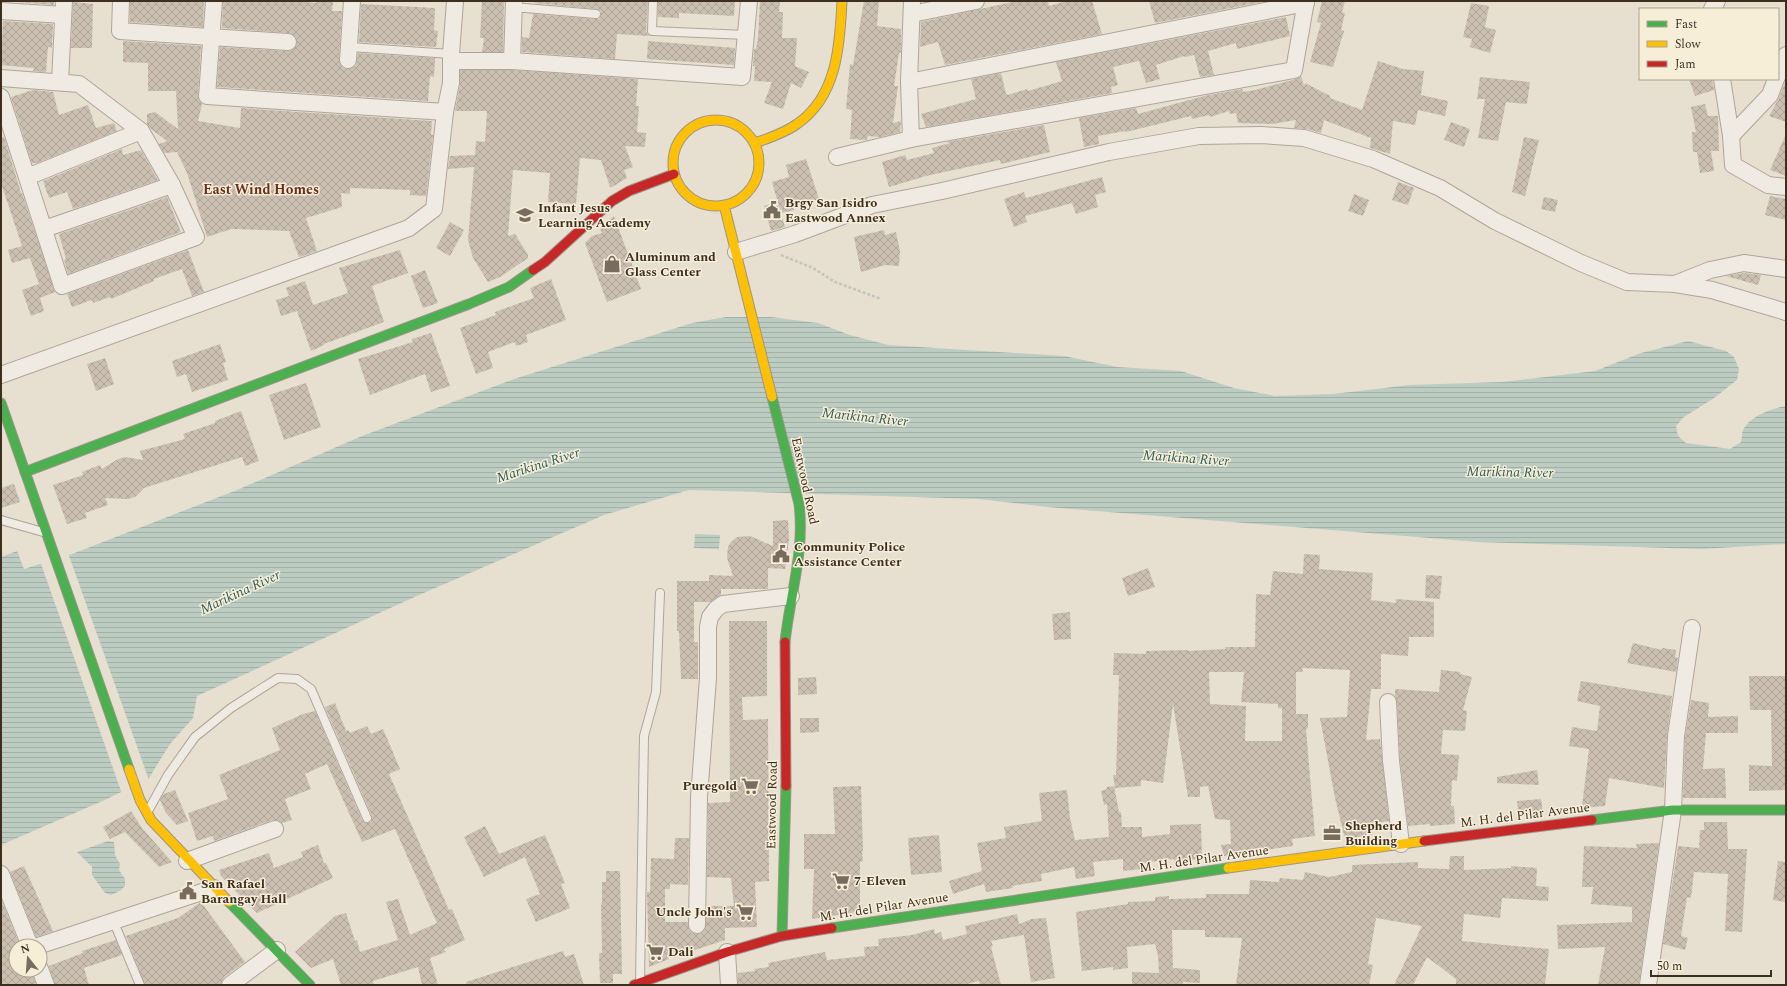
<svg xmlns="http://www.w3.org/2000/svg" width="1787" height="986" font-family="Spectral,serif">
  <defs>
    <pattern id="water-rules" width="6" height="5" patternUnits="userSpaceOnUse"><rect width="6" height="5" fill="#bcccc2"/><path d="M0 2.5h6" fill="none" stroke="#a2b0a6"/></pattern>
    <pattern id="building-cross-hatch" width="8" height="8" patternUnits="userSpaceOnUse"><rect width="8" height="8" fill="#cbbfb2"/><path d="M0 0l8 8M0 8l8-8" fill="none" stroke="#afa499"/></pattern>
  </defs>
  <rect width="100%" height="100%" fill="#e7e0d1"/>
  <!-- water -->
  <g fill="url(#water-rules)">
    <path d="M726 317H771L818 323 850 335 888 345 1064 356 1117 367 1181 371 1234 388 1275 396 1333 394 1410 385 1502 382 1595 371 1641 353 1688 341 1726 351 1734 357 1739 369 1737 380 1714 398 1684 417 1676 426 1678 436 1686 443 1730 449 1741 442C1742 438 1742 433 1743 430 1750 416 1772 408 1786 406V544L1702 549 1478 542 1047 507 979 499 689 490 604 515 419 595 197 696 193 718 170 744 149 778 107 799 1 845V557L17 551 24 569 72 554 237 490 362 436 514 379 692 323Z"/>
    <polygon points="695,534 720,535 719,549 694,548"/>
    <polygon points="108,841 114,842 115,855 120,864 119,870 125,879 125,886 120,891 111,895 105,893 92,875 92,867 77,852"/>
  </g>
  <!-- pier -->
  <polygon fill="#e7e0d1" points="68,553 149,780 122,794 40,561"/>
  <!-- building -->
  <g fill="url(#building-cross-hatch)" fill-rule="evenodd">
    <polygon points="5,1 54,1 54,5"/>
    <polygon points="130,1 204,1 203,27 130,22"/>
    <polygon points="223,1 293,1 316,3 316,1 333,2 332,11 342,11 339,59 342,68 348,69 356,66 358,53 435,58 434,77 430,76 428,101 217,87 220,47 287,51 293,50 297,43 296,37 289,33 222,28"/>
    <polygon points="482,1 504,1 503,52 482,52 484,38 480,38"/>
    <polygon points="535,1 648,1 646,31 649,36 617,34 615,59 522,52 522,37 529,38 533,14 596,19 599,19 601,15 601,11 596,9 534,3"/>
    <polygon points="658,1 735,1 734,16 679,13 679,18 658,17"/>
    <polygon points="760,1 780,1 779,12 783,12 782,38 797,38 795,66 809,72 801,88 791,83 783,109 764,103 772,82 754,81 755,66 753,66 754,49 756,49 758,38"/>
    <polygon points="864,1 879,1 877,26 901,29 901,52 899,53 894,86 898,86 893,123 901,121 900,132 880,137 868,136 867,140 865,140 850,139 852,110 846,109 850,64 853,65"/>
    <polygon points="1017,1 1048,1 1049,6 1067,1 1092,1 1102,34 945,65 938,42 920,47 921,22"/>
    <polygon points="1149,1 1267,1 1155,23"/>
    <polygon points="1322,1 1345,1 1342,12 1345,13 1341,30 1344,31 1333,67 1310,62 1321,23 1317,22"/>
    <polygon points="73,2 93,4 92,48 71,48"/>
    <polygon points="1471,3 1489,6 1485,27 1496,30 1490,53 1470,47 1472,39 1463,37"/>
    <polygon points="361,4 435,8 434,30 438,31 436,47 359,42"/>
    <polygon points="1286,17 1290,36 1237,49 1236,43 1208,51 1214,75 1200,77 1194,55 1185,57 1184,56 1156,65 1160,79 1146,83 1139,61 1113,67 1118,85 1111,87 1112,93 926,127 921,114 976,99 971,79 1001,73 1006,94 1008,95 1027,89 1028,91 1062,81 1056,62"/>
    <polygon points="3,21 53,24 52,48 48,47 46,72 33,71 34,68 1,65"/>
    <polygon points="123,41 201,46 198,95 199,100 202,104 198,121 240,128 241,108 432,121 431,135 433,135 426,196 410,195 410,190 350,188 350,194 341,193 342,207 306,218 317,251 299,257 289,231 231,229 207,237 187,173 177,152 164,153 159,144 167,141 151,129 147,124 147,114 155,112 178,129 176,91 148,91 148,63 123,62"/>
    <polygon points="648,41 735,48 734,65 647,59"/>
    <polygon points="1378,61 1403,69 1424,71 1421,95 1448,101 1445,116 1418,110 1415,125 1393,121 1390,154 1370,148 1371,138 1324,120 1321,133 1307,129 1294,128 1296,120 1272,124 1238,123 1236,113 1230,114 1229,111 1210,117 1209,115 1192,119 1191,116 1126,132 1125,131 1098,136 1099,144 1084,147 1079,118 1136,108 1138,114 1204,96 1242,89 1243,92 1255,90 1296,79 1301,76 1304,86 1305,83 1330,96 1330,98 1362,110"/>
    <polygon points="460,70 512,70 638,79 636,106 639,106 637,132 646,133 645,147 625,146 633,167 624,170 627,178 612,187 610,187 601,160 580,158 576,204 548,202 550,173 513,170 508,236 515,234 528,255 528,258 500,277 488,282 473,258 468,240 474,167 448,169 450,156 475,155 476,141 485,142 487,111 455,111 460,85"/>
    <polygon points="1480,77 1530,82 1527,104 1506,102 1498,141 1478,138 1485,99 1477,99"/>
    <polygon points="1689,79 1712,79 1714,90 1695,96"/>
    <polygon points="1786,80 1786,122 1769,116 1779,98"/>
    <polygon points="33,90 53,92 59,115 88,105 96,128 114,123 117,131 37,163 32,163 11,97"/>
    <polygon points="1705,104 1708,116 1718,116 1719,151 1711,151 1714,171 1700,173 1697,152 1693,152 1692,132 1696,132 1691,107"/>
    <polygon points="1451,122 1470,129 1464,147 1444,140"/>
    <polygon points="1044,125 1050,152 1001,164 1000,160 926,176 889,187 882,162 905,155 907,160 934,153 932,148 950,143 946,142"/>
    <polygon points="1786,134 1786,176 1770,170"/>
    <polygon points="4,137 21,193 22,193 55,292 40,298 44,311 31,316 22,290 39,284 31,261 30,258 12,263 8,250 22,246 1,183 1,138"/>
    <polygon points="1524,137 1539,140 1525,196 1512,192"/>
    <polygon points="122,149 123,155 141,150 158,180 73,209 67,192 49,198 43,181"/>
    <polygon points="806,159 819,199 793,207 794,210 781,213 772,182 789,177 786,165"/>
    <polygon points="1102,177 1106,192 1095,195 1098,207 1076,214 1072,203 1025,216 1027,222 1014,227 1004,199 1024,192 1026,198"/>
    <polygon points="1398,182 1414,188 1408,205 1392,200"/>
    <polygon points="1354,194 1369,200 1363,216 1348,211"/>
    <polygon points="1770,196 1786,199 1786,220 1765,215"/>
    <polygon points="167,197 181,232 68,274 64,260 66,259 59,234"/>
    <polygon points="1544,197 1558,200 1555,212 1541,209"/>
    <polygon points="777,202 785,227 771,231 764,206"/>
    <polygon points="614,216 641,289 607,302 585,243 592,236 602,233 600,229"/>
    <polygon points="450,222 464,230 450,256 436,248"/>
    <polygon points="884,230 885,235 896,232 900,251 899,266 885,265 861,272 854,237"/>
    <polygon points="188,250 204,292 192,296 182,269 154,279 154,281 111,299 110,297 93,303 92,300 72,307 67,294"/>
    <polygon points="400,250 408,273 372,286 384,322 324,344 324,345 311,351 297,311 281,316 276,300 289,296 286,288 305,281 313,305 348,293 339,268"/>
    <polygon points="425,270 438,303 423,308 411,276"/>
    <polygon points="1744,273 1761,275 1758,285 1726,276"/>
    <polygon points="551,279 566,320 526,335 528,342 516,346 515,342 488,352 493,368 476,374 460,328 496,315 495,312 534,298 530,288"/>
    <polygon points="431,333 450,386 431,392 425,374 370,395 358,359 413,342 412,339"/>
    <polygon points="220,344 226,362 223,363 228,380 192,392 186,374 177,377 172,361"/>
    <polygon points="105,358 114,384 96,391 87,364"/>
    <polygon points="306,383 321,427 284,440 269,395"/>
    <polygon points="241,411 259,461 245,466 242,457 144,488 135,497 128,499 105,498 108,505 85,513 87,518 67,524 53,485 83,475 82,472 100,465 102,469 118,459 125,457 143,460 140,451 185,439 183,434 215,423 215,421"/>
    <polygon points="14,484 20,502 1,508 1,488"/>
    <polygon points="788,520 789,539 785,569 768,568 768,589 721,589 721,595 710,602 694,602 694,642 698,642 698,679 681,679 679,631 677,631 677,581 709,581 709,575 733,576 727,558 728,546 732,541 737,537 750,536 773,546 773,521"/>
    <path d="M1304 554 1320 555 1319 569 1373 573 1371 600 1396 603V599L1434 602V637H1409L1408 656 1381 654V689H1371L1366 740 1380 739 1389 821 1370 824 1373 835 1345 839 1335 798 1320 718 1347 717 1350 670 1302 668 1303 672H1296V714H1308V728L1306 729 1315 836 1292 839 1293 846 1224 856 1221 845 1231 844 1230 820 1215 819 1208 786 1200 787V797H1188L1173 704 1163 783 1141 780V786L1115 788 1113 775H1116L1119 675H1113L1114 653 1146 654V651L1188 650V651L1225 649V647H1255L1256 594 1270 595 1273 571 1303 574ZM1209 672H1244L1241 702 1278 704V708H1282V741H1245L1246 706 1210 704Z"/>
    <polygon points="1148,568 1155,587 1128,596 1122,578"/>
    <polygon points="1426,575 1442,576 1440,599 1425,598"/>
    <polygon points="1070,612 1071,639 1054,640 1052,614"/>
    <polygon points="729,621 767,621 767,696 742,697 743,720 768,719 769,881 755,882 757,927 725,928 725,940 689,952 669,952 669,959 649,967 647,892 650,892 651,858 674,859 675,838 689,838 688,885 670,884 670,889 665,889 665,922 688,922 689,930 692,933 697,934 702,933 705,930 707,906 734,906 731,878 707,877 708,803 730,802"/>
    <polygon points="1633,643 1662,650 1662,648 1676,650 1675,657 1678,658 1676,672 1627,663"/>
    <polygon points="1441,670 1460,672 1460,674 1472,677 1463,710 1467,711 1465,731 1443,730 1441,754 1459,755 1457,781 1452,780 1451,806 1454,806 1455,824 1430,826 1430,824 1408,826 1400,760 1397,702 1395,696 1395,689 1439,692"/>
    <polygon points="1749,676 1786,676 1786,790 1749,791 1749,765 1772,766 1771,710 1750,710"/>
    <polygon points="816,677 817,694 798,695 798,678"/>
    <polygon points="1581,681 1672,696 1667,736 1664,788 1609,778 1605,806 1593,807 1582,806 1589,749 1569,746 1572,727 1597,731 1600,706 1577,701"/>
    <polygon points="1691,700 1709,703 1708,717 1738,716 1738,733 1706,733 1703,769 1725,768 1726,798 1683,798 1685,737"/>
    <polygon points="335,703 346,731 348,730 350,733 367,726 371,734 383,729 400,769 389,774 449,910 452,909 465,940 444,949 446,952 430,958 438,985 422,985 418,967 373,981 374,985 341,985 333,959 311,968 295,952 335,916 346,913 355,941 357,940 360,952 398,940 386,902 398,899 410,935 437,923 395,829 362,842 327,764 305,774 311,789 285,799 292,820 282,823 277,820 272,820 214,841 213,836 197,841 188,813 228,799 219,775 280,750 272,728 303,714 315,711 362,820 366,823 371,822 372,816 325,707"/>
    <polygon points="800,718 819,718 819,732 800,733"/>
    <polygon points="1537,770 1539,785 1497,783 1497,777"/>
    <polygon points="861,786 863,851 862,851 863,861 860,862 860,905 862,904 863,911 812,919 814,869 804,869 804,834 835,834 833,787"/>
    <polygon points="1114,786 1119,812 1121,812 1122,827 1142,827 1142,837 1170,834 1170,825 1201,824 1202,859 1189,860 1189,861 1175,864 1174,859 1142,863 1142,869 1123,871 1123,859 1093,862 1095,876 1076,879 1074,867 1041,874 1042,881 1012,886 1013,888 986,892 984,884 953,894 949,881 982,871 977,843 1006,838 1004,827 1042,821 1039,793 1067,790 1070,818 1075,840 1109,837 1107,804 1104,805 1101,791 1107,789 1107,787"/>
    <polygon points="175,790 188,821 177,825 166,813 160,800 164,794"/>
    <polygon points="1541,799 1543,813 1519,816 1517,801"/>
    <polygon points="131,811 142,828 172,862 159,867 125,832 110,839 103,827"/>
    <polygon points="1704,822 1727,822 1728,849 1747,849 1742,932 1725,931 1728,874 1694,872 1691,898 1687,897 1681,936 1688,938 1685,950 1663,944 1678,846 1699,848 1700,830 1704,830"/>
    <polygon points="485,826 499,854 545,835 565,883 561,884 570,908 536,922 526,899 540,894 525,857 484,877 464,837"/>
    <polygon points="939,835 942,872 911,875 908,838"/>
    <polygon points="1659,843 1639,985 1598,985 1605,947 1558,949 1557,925 1632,922 1632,907 1591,904 1593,887 1582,887 1584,846 1637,848 1636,844"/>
    <polygon points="318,845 324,863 326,863 333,878 257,913 221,876 219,870 269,853 274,868 303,857 301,852"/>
    <polygon points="1450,856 1464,856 1464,870 1511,868 1511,866 1537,868 1536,886 1549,887 1548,901 1502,898 1500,918 1464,914 1462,941 1549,949 1545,985 1456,985 1456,979 1427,957 1413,985 1394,985 1422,926 1376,918 1368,964 1373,965 1369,985 1236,985 1242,938 1205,937 1205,930 1172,930 1173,968 1200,970 1200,983 1183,982 1183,985 1132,985 1132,972 1159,973 1158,956 1155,944 1127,947 1128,968 1113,970 1113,967 1082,971 1076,912 1128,904 1128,902 1155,901 1155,897 1169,896 1169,899 1206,898 1206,894 1249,894 1250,880 1279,882 1280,878 1303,880 1305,872 1329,877 1352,872 1352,865 1418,862 1418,868 1449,869"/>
    <polygon points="1778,861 1786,862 1785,902 1773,900"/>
    <polygon points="24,866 53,931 36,937 10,872"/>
    <polygon points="606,871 620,871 622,974 613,974 613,983 600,983 599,953 602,953 601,903 602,903 602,882 606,882"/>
    <polygon points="1,899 20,946 16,946 16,970 31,970 36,985 1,985"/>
    <polygon points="201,902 245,962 224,977 221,985 145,985 126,936 178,918"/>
    <polygon points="1017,914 1019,924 1032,919 1046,918 1055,978 1031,982 1024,935 991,941 993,946 991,947 1001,985 980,985 979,981 963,985 738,985 738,973 755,971 754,969 769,967 768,963 825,952 827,960 865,956 864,947 879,946 878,939 912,935 934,929 935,934 941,932 943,940 967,934 965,926"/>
    <polygon points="116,940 122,955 84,968 89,985 55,985 49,966 83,953 82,951"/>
    <polygon points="563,951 565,957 574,954 584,985 467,985 466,982"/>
  </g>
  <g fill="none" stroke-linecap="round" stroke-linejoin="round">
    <!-- lane casing -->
    <g stroke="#ada599" stroke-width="10">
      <g id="lane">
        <polyline points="653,1 652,31 747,35"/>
        <polyline points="513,7 596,14"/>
        <polyline points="350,47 451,54"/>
        <polyline points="1,520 43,532"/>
        <polyline points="148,811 168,775 195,737 231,708 278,678 297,679 311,689 367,818"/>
        <polyline points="113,920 140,985"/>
        <polyline points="640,982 644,736 656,692 660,593"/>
      </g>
    </g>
    <!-- street casing -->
    <g stroke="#ada599" stroke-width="18">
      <g id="street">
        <polyline points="121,1 120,31 288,42"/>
        <polyline points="214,1 207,96 445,112"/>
        <polyline points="1712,9 1717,1"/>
        <polyline points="1,11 63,15"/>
        <polyline points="912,14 976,1"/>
        <polyline points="348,60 352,1"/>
        <polyline points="451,61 512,61 742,77 749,1"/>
        <polyline points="512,61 514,1"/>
        <polyline points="1778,75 1786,55"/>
        <polyline points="1,78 79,84 141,131 172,185 196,237 62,286 1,97"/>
        <polyline points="1722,79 1731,136 1733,165 1768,185 1786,187"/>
        <polyline points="60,82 64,1"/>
        <polyline points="909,82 1306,3"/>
        <polyline points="1731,136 1770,95 1776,79"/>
        <polyline points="911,139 1294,70 1306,1"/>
        <polyline points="837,157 911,139 909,82 912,1"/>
        <polyline points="27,177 141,131"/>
        <polyline points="44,229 172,185"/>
        <polyline points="736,252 795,234 872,205 942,191 1109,152 1199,136 1261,135 1304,138 1373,159 1440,188 1495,221 1581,263 1627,282 1675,284 1712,290 1786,312"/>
        <polyline points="1675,284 1710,270 1744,263 1786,269"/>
        <polyline points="1,375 409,228 434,209 445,112 451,83 451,54 455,1"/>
        <polyline points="1388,702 1391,761 1401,844"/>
        <polyline points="187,861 275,829"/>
        <polyline points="1,874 30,946"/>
        <polyline points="697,925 699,797 708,678 708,627 710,617 716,609 723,604 791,596"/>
        <polyline points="38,946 214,888"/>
        <polyline points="727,952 729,985"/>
        <polyline points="40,969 46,985"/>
        <polyline points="230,985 277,950"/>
        <polyline points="1648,985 1673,810 1676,736 1692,628"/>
      </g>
    </g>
    <!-- fast casing -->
    <g stroke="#9c958a" stroke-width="11">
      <g id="fast">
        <path d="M772 397 799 504C805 551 790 595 785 642"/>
        <polyline points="1,403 129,769"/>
        <polyline points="25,472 469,304 509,287 533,270"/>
        <polyline points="1592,820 1673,810 1786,810"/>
        <polyline points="229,902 310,985"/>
        <polyline points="832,928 1228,868"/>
        <polyline points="782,936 786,786"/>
      </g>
    </g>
    <!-- slow casing -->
    <g stroke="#9c958a" stroke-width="11">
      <g id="slow">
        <circle cx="716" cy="163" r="43"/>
        <path d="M755 143C769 138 785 133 797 124 837 97 840 45 842 1"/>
        <polyline points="724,205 772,397"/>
        <polyline points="129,769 140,800 151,820 229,902"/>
        <polyline points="1228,868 1424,841"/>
      </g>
    </g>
    <!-- jam casing -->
    <g stroke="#9c958a" stroke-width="11">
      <g id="jam">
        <polyline points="533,270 545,262 612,201 629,191 674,174"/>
        <polyline points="785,642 786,786"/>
        <polyline points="1424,841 1592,820"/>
        <polyline points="634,985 727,952 782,936 832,928"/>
      </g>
    </g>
    <!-- path -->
    <polyline stroke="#c8c2b9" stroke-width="2.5" stroke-dasharray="3 2" stroke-linecap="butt" points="781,255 813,268 835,282 881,299"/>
    <!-- lane -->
    <use href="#lane" stroke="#efebe3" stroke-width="8"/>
    <!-- street -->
    <use href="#street" stroke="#efebe3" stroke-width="16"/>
    <!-- fast -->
    <use href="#fast" stroke="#4caf50" stroke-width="9"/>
    <!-- slow -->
    <use href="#slow" stroke="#ffc107" stroke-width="9"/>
    <!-- jam -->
    <use href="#jam" stroke="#c62828" stroke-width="9"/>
  </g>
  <!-- icons -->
  <defs>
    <g id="civic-bare" transform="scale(1.38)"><path d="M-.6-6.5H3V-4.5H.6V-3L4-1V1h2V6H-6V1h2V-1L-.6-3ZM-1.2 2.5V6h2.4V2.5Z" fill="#786c5e" stroke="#f7eed8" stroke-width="2.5" paint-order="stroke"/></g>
    <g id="school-bare" transform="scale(1.38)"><path d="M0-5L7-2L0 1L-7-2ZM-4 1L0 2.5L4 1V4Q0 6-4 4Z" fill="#786c5e" stroke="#f7eed8" stroke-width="2.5" paint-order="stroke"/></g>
    <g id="shop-bare" transform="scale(1.38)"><path d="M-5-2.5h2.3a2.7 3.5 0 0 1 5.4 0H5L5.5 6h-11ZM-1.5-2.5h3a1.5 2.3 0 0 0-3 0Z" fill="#786c5e" stroke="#f7eed8" stroke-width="2.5" paint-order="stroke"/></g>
    <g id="supermarket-bare" transform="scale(1.38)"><path d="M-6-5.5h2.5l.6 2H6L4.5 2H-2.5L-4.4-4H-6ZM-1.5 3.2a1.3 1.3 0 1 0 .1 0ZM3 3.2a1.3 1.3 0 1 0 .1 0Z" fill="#786c5e" stroke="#f7eed8" stroke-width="2.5" paint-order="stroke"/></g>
    <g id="office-bare" transform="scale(1.38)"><path d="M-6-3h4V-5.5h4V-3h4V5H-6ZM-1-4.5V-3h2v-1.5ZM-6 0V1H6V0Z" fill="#786c5e" stroke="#f7eed8" stroke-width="2.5" paint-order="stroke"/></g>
  </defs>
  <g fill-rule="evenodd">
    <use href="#civic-bare" x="772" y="210"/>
    <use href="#school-bare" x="525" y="215"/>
    <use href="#shop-bare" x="612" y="264"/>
    <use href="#civic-bare" x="781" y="554"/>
    <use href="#supermarket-bare" x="750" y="786"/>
    <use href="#office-bare" x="1332" y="833"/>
    <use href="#supermarket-bare" x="841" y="881"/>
    <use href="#civic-bare" x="188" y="891"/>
    <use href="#supermarket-bare" x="745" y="912"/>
    <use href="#supermarket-bare" x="655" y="952"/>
  </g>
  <g text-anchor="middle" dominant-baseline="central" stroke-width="3" stroke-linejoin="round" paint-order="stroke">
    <!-- poi labels -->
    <g font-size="13" font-weight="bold" fill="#3d2e20" stroke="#f7eed8" text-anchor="start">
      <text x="785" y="203">Brgy San Isidro<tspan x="785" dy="15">Eastwood Annex</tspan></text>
      <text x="538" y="208">Infant Jesus<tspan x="538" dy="15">Learning Academy</tspan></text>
      <text x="625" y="257">Aluminum and<tspan x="625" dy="15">Glass Center</tspan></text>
      <text x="794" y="547">Community Police<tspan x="794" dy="15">Assistance Center</tspan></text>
      <text x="737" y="786" text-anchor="end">Puregold</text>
      <text x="1345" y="826">Shepherd<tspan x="1345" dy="15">Building</tspan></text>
      <text x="854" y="881">7-Eleven</text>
      <text x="201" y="884">San Rafael<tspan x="201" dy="15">Barangay Hall</tspan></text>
      <text x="732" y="912" text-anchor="end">Uncle John's</text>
      <text x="668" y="952">Dali</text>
    </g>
    <!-- street labels -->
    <g font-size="13" fill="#3d2e20" stroke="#f7eed8">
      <text transform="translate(805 481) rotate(78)">Eastwood Road</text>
      <text transform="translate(772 805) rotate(-89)">Eastwood Road</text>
      <text transform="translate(1525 815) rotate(-7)">M. H. del Pilar Avenue</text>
      <text transform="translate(1204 859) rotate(-8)">M. H. del Pilar Avenue</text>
      <text transform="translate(884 907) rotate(-9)">M. H. del Pilar Avenue</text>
    </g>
    <!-- neighbourhood labels -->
    <g font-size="14" font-weight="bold" fill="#6b2e1e" stroke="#f7eed8">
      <text x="261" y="189">East Wind Homes</text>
    </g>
    <!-- water labels -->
    <g font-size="14" font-style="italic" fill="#2f5d5a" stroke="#f7eed8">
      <text transform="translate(865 417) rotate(6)">Marikina River</text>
      <text transform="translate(1186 458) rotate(4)">Marikina River</text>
      <text transform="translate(538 465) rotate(-18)">Marikina River</text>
      <text transform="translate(1510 472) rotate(1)">Marikina River</text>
      <text transform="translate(240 592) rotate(-25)">Marikina River</text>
    </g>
  </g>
  <!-- border -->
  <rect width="1787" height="986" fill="none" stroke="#3d2e20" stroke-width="4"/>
  <!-- legend -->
  <rect x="1639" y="8" width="140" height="72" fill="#f7eed8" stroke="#ada18e"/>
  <rect x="1647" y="21" width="20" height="6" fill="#4caf50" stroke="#ada18e"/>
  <text x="1675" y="28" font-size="12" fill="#3d2e20">Fast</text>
  <rect x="1647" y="41" width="20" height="6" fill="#ffc107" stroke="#ada18e"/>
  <text x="1675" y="48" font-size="12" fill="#3d2e20">Slow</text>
  <rect x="1647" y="61" width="20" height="6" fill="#c62828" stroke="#ada18e"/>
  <text x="1675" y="68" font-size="12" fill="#3d2e20">Jam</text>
  <!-- north arrow -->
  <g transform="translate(28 958) rotate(343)"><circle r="19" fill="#f7eed8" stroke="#ada18e"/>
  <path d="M0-3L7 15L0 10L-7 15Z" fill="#786c5e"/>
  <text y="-6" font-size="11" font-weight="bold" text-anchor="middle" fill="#3d2e20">N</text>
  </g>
  <!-- scale -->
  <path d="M1651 970v6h120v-6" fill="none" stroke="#3d2e20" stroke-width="2"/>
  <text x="1657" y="970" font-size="12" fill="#3d2e20" stroke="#f7eed8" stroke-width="3" paint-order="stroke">50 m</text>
</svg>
